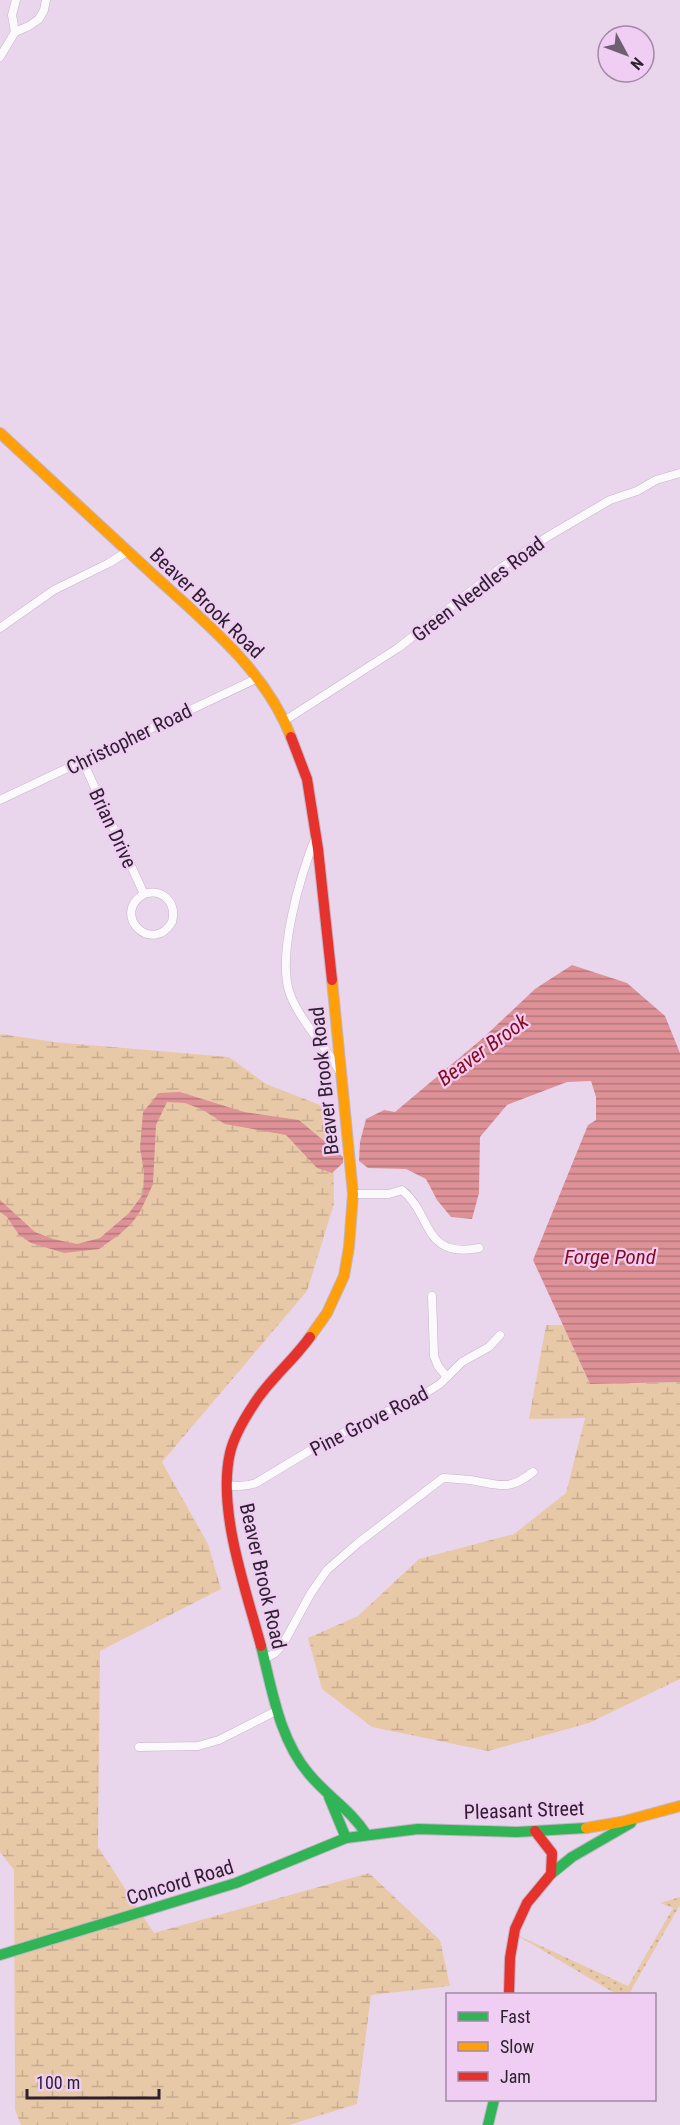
<svg xmlns="http://www.w3.org/2000/svg" width="680" height="2125" font-family="'Roboto Condensed',sans-serif">
  <defs>
    <pattern id="green-dots" width="8" height="8" patternUnits="userSpaceOnUse" patternTransform="scale(1.5)"><rect width="8" height="8" fill="#e8c9a7"/><path d="M2 2h.1M6 6h.1" fill="none" stroke="#c7ac90" stroke-width="1.8" stroke-linecap="round"/></pattern>
    <pattern id="wetland-marsh" width="20" height="14" patternUnits="userSpaceOnUse" patternTransform="scale(1.5)"><rect width="20" height="14" fill="#e8c9a7"/><path d="M1 5h8M5 5V1M11 12h8M15 12V8" fill="none" stroke="#c7ac90"/></pattern>
    <pattern id="water-rules" width="6" height="5" patternUnits="userSpaceOnUse" patternTransform="scale(1.5)"><rect width="6" height="5" fill="#de9297"/><path d="M0 2.5h6" fill="none" stroke="#b4777c"/></pattern>
  </defs>
  <rect width="100%" height="100%" fill="#e9d6ec"/>
  <!-- green -->
  <polygon fill="url(#green-dots)" points="680,1897 680,1905 629,1994 616,1994 515,1934 628,1986 673,1908 660,1903"/>
  <!-- wetland -->
  <g fill="url(#wetland-marsh)">
    <polygon points="2,1034 54,1042 229,1057 266,1084 333,1110 334,1204 307,1291 162,1462 208,1544 221,1589 100,1651 98,1847 154,1933 369,1873 440,1940 450,1986 371,1995 357,2104 289,2125 21,2125 15,2110 14,1870 0,1852 0,1035"/>
    <polygon points="546,1325 563,1325 590,1384 680,1382 680,1679 589,1723 488,1751 372,1727 322,1689 308,1638 358,1616 419,1559 514,1534 566,1493 585,1418 529,1419"/>
  </g>
  <!-- water -->
  <g fill="url(#water-rules)">
    <polygon points="572,965 627,983 665,1016 680,1053 680,1382 590,1384 533,1260 588,1125 596,1120 596,1097 591,1081 567,1082 507,1105 480,1137 479,1193 472,1219 451,1217 437,1200 426,1179 406,1169 368,1168 359,1161 360,1142 366,1119 384,1110 395,1112 483,1038 535,989"/>
    <polygon points="180,1092 244,1112 299,1120 343,1157 343,1163 332,1173 317,1168 286,1135 225,1124 203,1110 185,1103 167,1102 156,1125 153,1184 141,1210 132,1223 120,1234 99,1249 64,1253 31,1243 19,1235 7,1217 0,1212 0,1200 35,1232 53,1239 77,1244 100,1238 129,1213 143,1194 144,1173 140,1148 143,1112 159,1093"/>
  </g>
  <g fill="none" stroke-linecap="round" stroke-linejoin="round">
    <!-- street casing -->
    <g stroke="#c3b5c5" stroke-width="9">
      <g id="street">
        <polyline points="15,32 12,15 16,0"/>
        <polyline points="0,57 15,32 29,26 39,19 44,10 46,0"/>
        <polyline points="0,628 54,590 109,563 128,551"/>
        <polyline points="284,721 398,648 502,567 547,537 610,500 637,491 656,480 680,473"/>
        <path d="M83 762 144 894C110 914 152 956 172 922 177 903 163 888 144 894"/>
        <polyline points="0,800 258,678"/>
        <path d="M316 836C301 874 276 955 290 994 301 1023 326 1046 340 1072"/>
        <path d="M353 1194H389L402 1190C433 1215 422 1259 479 1248"/>
        <polyline points="432,1296 434,1356 438,1366 446,1376"/>
        <path d="M227 1485C238 1487 246 1487 256 1483L324 1442 429 1391 440 1384 462 1362 489 1347 500 1335"/>
        <path d="M264 1659 275 1653 283 1644 311 1593 327 1570 358 1543 443 1478C454 1479 465 1479 476 1481 503 1486 510 1490 533 1472"/>
        <polyline points="139,1747 198,1746 219,1740 278,1710"/>
      </g>
    </g>
    <!-- fast casing -->
    <g stroke="#c3b5c5" stroke-width="12">
      <g id="fast">
        <path d="M261 1646C272 1689 279 1739 309 1774 327 1796 351 1810 366 1834"/>
        <polyline points="329,1797 346,1838"/>
        <polyline points="551,1874 572,1857 631,1823"/>
        <polyline points="0,1955 236,1883 346,1838 418,1829 517,1832 586,1828"/>
        <polyline points="488,2125 494,2100"/>
      </g>
    </g>
    <!-- slow casing -->
    <g stroke="#c3b5c5" stroke-width="12">
      <g id="slow">
        <path d="M0 433C49 478 98 524 147 569 201 619 264 667 291 737"/>
        <polyline points="310,1337 327,1313 344,1276 349,1247 353,1194 332,980"/>
        <polyline points="586,1828 621,1822 680,1806"/>
      </g>
    </g>
    <!-- jam casing -->
    <g stroke="#c3b5c5" stroke-width="12">
      <g id="jam">
        <polyline points="291,737 307,779 318,849 332,980"/>
        <path d="M261 1646C246 1590 217 1510 230 1453 234 1436 244 1419 254 1404 269 1380 293 1361 310 1337"/>
        <polyline points="509,1994 510,1958 515,1929 527,1903 551,1874 552,1853 535,1831"/>
      </g>
    </g>
    <!-- street -->
    <use href="#street" stroke="#fcf9fc" stroke-width="8"/>
    <!-- fast -->
    <use href="#fast" stroke="#30b455" stroke-width="10"/>
    <!-- slow -->
    <use href="#slow" stroke="#ff9f0a" stroke-width="10"/>
    <!-- jam -->
    <use href="#jam" stroke="#e5322d" stroke-width="10"/>
  </g>
  <g text-anchor="middle" dominant-baseline="central" stroke-width="4.5" stroke-linejoin="round" paint-order="stroke">
    <!-- street labels -->
    <g font-size="20" fill="#2d212f" stroke="#f0cef4">
      <text transform="translate(478 589) rotate(-37)">Green Needles Road</text>
      <text transform="translate(207 603) rotate(44)">Beaver Brook Road</text>
      <text transform="translate(129 739) rotate(-26)">Christopher Road</text>
      <text transform="translate(113 828) rotate(65)">Brian Drive</text>
      <text transform="translate(324 1081) rotate(-96)">Beaver Brook Road</text>
      <text transform="translate(369 1421) rotate(-27)">Pine Grove Road</text>
      <text transform="translate(263 1576) rotate(77)">Beaver Brook Road</text>
      <text transform="translate(524 1810) rotate(-2)">Pleasant Street</text>
      <text transform="translate(180 1882) rotate(-17)">Concord Road</text>
    </g>
    <!-- water labels -->
    <g font-size="21" font-style="italic" fill="#87071b" stroke="#f0cef4">
      <text transform="translate(483 1050) rotate(-36)">Beaver Brook</text>
      <text x="610" y="1257">Forge Pond</text>
    </g>
  </g>
  <!-- legend -->
  <rect x="446" y="1993" width="210" height="108" fill="#f0cef4" stroke="#a289a5" stroke-width="1.5"/>
  <rect x="458" y="2012" width="30" height="9" fill="#30b455" stroke="#a289a5" stroke-width="1.5"/>
  <text x="500" y="2023" font-size="18" fill="#2d212f">Fast</text>
  <rect x="458" y="2042" width="30" height="9" fill="#ff9f0a" stroke="#a289a5" stroke-width="1.5"/>
  <text x="500" y="2053" font-size="18" fill="#2d212f">Slow</text>
  <rect x="458" y="2072" width="30" height="9" fill="#e5322d" stroke="#a289a5" stroke-width="1.5"/>
  <text x="500" y="2083" font-size="18" fill="#2d212f">Jam</text>
  <!-- north arrow -->
  <g transform="translate(626 54) rotate(131)"><circle r="28" fill="#f0cef4" stroke="#a289a5" stroke-width="1.5"/>
  <path d="M0-4.5L10 22L0 15L-10 22Z" fill="#6f6071"/>
  <text y="-9" font-size="16" font-weight="bold" text-anchor="middle" fill="#2d212f">N</text>
  </g>
  <!-- scale -->
  <path d="M27 2089v9h132v-9" fill="none" stroke="#2d212f" stroke-width="3"/>
  <text x="36" y="2089" font-size="18" fill="#2d212f" stroke="#f0cef4" stroke-width="4.5" paint-order="stroke">100 m</text>
</svg>
